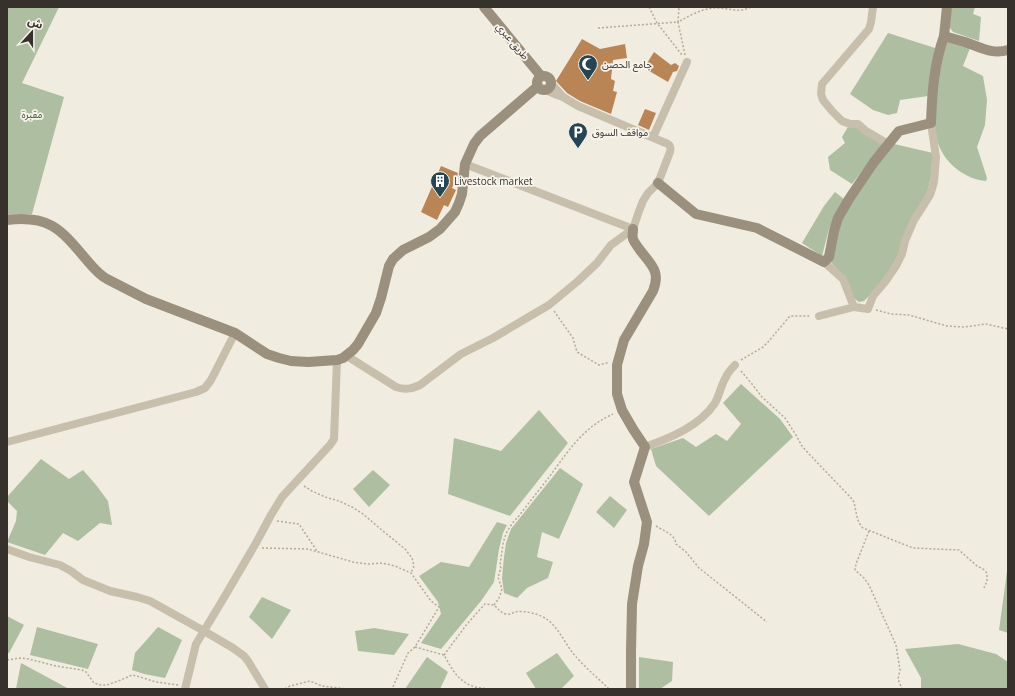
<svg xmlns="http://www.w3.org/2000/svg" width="1015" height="696" font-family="'Open Sans','Noto Sans Arabic',sans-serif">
  <rect width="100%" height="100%" fill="#f0ece0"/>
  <!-- green -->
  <g fill="#adbea1">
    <polygon points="7,7 59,7 22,83 64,97 32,214 16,214 7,215"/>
    <polygon points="948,7 975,7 973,14 981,17 979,41 953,32 947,24"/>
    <polygon points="888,33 935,48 928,96 900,100 897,113 888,115 873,110 850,94"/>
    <path d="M946 40 970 48 963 66 983 76 987 100 985 125 977 147 987 178 986 181C975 180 966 176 958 170 932 150 933 124 936 95 937 84 937 74 939 64 941 56 944 48 946 40Z"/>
    <polygon points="849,125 857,128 883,144 852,184 830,170 828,157 845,143 842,137"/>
    <polygon points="894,144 933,153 931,176 928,190 900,251 893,264 883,280 869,296 864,301 859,302 855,299 838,270 831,262 841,221 868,176"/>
    <polygon points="835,192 844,199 829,229 822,256 802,243 824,206"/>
    <polygon points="741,384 780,419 793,437 709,516 656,466 651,449 683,438 696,447 716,434 727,441 741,424 723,403"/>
    <polygon points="539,410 568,443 510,516 448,494 454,438 501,451"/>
    <polygon points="41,459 69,479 83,470 96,485 108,501 112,525 100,523 78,541 63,533 45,555 7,542 16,521 17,511 7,501 7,497"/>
    <polygon points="560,468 583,484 559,539 542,532 537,557 553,562 548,578 527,588 517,598 504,593 502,578 504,557 506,543 511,529"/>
    <polygon points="373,470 390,485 369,507 353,489"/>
    <polygon points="610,496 627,510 614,528 596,512"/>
    <polygon points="497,522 507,525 503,533 499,549 494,582 481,601 441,649 421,643 441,614 438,602 419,576 441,562 469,567"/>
    <polygon points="1008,564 1008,633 999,630"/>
    <polygon points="262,597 291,610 272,639 249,617"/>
    <polygon points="7,616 24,625 9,653 7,653"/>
    <polygon points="37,627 98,644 88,669 30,655"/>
    <polygon points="158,627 182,640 165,678 144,674 132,670 135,653"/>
    <polygon points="374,628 409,634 394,655 358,651 355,631"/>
    <polygon points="958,644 996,654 1008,662 1008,689 921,689 921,678 905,649"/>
    <polygon points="557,653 574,676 561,689 536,689 526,673"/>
    <polygon points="427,657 448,672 440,689 405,689"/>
    <polygon points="639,657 673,662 672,681 660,689 639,689"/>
    <polygon points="21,663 69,689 16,689"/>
  </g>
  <!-- building -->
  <g fill="#b98555">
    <polygon points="582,39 600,49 625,44 627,58 613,60 611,79 615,81 613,91 617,92 611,114 580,101 567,93 556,81"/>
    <polygon points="654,52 671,65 675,63 679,66 677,71 673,72 668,82 644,68"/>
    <polygon points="645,109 656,113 649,130 638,125"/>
    <polygon points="441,166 458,173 457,177 452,188 456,190 448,207 444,205 437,220 421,212"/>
  </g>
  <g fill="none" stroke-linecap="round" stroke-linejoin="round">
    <!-- path -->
    <g stroke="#b3aa97" stroke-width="1.5" stroke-dasharray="2 2" stroke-linecap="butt">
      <polyline points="649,7 657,23 682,55"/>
      <polyline points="598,28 678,22 679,7"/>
      <path d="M685 55 678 22C689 16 701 9 714 8 726 7 739 14 751 7"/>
      <polyline points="876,310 891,314 909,315 947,326 964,327 986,324 1008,329"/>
      <polyline points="554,311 573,338 577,352 599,365 606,363 608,363"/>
      <polyline points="741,360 763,347 768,342 790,316 811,316"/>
      <path d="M741 371 752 384 762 397 785 418 796 435 802 446 811 456 853 500C857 510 855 520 863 528L913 548 959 550 977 566 983 569 987 573V581L984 588"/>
      <polyline points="304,486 312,491 325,497 339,501 352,507 363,514 383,531 405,549 412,558 414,566 411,573"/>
      <polyline points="277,521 299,524 317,551"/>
      <polyline points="656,526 670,534 673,537 675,540 676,544 686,552 699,568 767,622"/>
      <polyline points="869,531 856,564 855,570 864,578 869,585 896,645 900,670 898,679 902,689"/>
      <polyline points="262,548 308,549 353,562 369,564 382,563 395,566 411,573 431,601 439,607 415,647 408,653 392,689"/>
      <path d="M494 605 499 598 502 589 498 577 501 568 500 565C502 554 502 542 507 532 510 526 514 521 518 517 525 508 532 499 539 490 563 461 577 430 613 414"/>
      <path d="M415 647 444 655C452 669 458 682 475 687 479 688 484 688 488 689"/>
      <path d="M444 655 467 624 485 604 494 605C498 609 501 613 506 614 510 615 512 613 515 612 524 610 540 614 548 620 558 628 564 641 572 652 583 666 597 677 609 689"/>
      <polyline points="7,660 21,658 29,659 56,666 82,670 86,672 94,683 101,685 107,685 121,680 132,675 137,676 156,682 178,685"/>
      <polyline points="285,689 290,686 310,681 322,686 347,689"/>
    </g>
    <!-- street -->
    <g stroke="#c7bfac" stroke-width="8">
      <polyline points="873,7 871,22 869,29 822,84 821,94 823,100 832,111 842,121 850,124 858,124 866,131 888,144"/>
      <polyline points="546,90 557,95 563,97"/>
      <polyline points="653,137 687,62"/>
      <path d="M465 164 633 229 639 211 643 201 648 193 658 183 670 152C671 148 671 146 668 144L578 106 563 97 551 83"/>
      <polyline points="854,307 868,309 873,296 885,282 896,266 902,254 905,241 914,220 930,195 932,189 934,182 936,157 931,123"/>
      <polyline points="819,316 854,307 843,279 824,262"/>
      <path d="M347 356 396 387C405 390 411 389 420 385L461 354 493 338 549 305 578 281 597 263 611 245 633 229"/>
      <polyline points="7,442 196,392 205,388 211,380 235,333"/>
      <path d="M645 447C670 438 700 426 715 403 720 394 721 385 726 377 728 372 732 368 735 365"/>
      <polyline points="7,549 29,557 60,565 71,571 83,580 110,591 137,597 150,601 204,631 233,648 244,656 248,661 265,689"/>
      <polyline points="185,689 196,644 222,601 256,543 271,515 282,497 330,445 334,439 337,360"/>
    </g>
    <!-- secondary -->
    <g stroke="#9b8f7e" stroke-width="10">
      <polyline points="484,7 541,76"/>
      <polyline points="944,36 947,7"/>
      <circle cx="544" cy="83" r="7"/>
      <path d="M658 183 696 214 757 228 824 262 829 257 834 231 838 218 849 199 874 162 899 131 931 123C932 93 934 64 944 36 951 38 958 40 965 42 980 47 992 55 1008 50"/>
      <path d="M7 220C48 215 60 228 85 258 92 266 98 274 107 279L146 299 235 333 267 354 279 358 291 361 308 362 337 360 343 358 353 350 358 344 376 313 381 298 389 266 393 259 403 250 429 237 440 229 455 212 459 203 462 194 465 164 474 144 480 136 538 86"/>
      <path d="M631 689V651L632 604 638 566 644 544 647 522 634 482 645 447 633 429 622 410 617 394V365L624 340 653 291C661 271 651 265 640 250 637 246 634 242 633 239 632 236 633 232 633 229"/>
    </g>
  </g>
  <!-- icons -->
  <defs>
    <g id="mosque-pin" transform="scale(1)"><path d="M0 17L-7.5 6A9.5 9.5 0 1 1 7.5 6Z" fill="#244553" stroke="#f8f5ec"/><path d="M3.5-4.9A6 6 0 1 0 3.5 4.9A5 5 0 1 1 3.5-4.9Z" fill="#fff"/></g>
    <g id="parking-pin" transform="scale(1)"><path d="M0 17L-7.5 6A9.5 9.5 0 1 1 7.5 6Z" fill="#244553" stroke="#f8f5ec"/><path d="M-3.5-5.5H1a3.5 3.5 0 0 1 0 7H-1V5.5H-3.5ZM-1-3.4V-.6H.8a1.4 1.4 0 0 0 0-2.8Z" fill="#fff"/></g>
    <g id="building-pin" transform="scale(1)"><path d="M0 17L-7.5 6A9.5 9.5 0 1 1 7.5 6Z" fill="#244553" stroke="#f8f5ec"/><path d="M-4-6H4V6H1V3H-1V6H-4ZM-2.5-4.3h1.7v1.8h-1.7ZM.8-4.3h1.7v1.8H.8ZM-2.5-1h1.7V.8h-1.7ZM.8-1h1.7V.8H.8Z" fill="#fff"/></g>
  </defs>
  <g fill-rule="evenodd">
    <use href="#mosque-pin" x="588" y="64"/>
    <use href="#parking-pin" x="578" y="132"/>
    <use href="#building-pin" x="440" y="181"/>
  </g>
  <g text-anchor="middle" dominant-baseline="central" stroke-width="3.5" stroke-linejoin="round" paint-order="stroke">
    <!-- street labels -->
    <g font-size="10" fill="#36312a" stroke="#f8f5ec">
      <text transform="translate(513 41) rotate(50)">طريق عبري</text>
    </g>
    <!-- poi labels -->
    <g font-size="10" fill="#36312a" stroke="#f8f5ec" text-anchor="start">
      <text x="602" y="64">جامع الحصن</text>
      <text x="592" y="132">مواقف السوق</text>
      <text x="454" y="181">Livestock market</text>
    </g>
    <!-- park labels -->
    <g font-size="10" fill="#3e5231" stroke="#f8f5ec">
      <text x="32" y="114">مقبرة</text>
    </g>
  </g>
  <!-- border -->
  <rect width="1015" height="696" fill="none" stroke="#36312a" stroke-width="16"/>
  <!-- north arrow -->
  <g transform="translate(32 32) rotate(21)" stroke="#f8f5ec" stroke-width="3" paint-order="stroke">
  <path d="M0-3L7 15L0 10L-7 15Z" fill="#36312a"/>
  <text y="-6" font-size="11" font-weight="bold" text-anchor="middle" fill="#36312a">ش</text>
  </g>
</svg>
